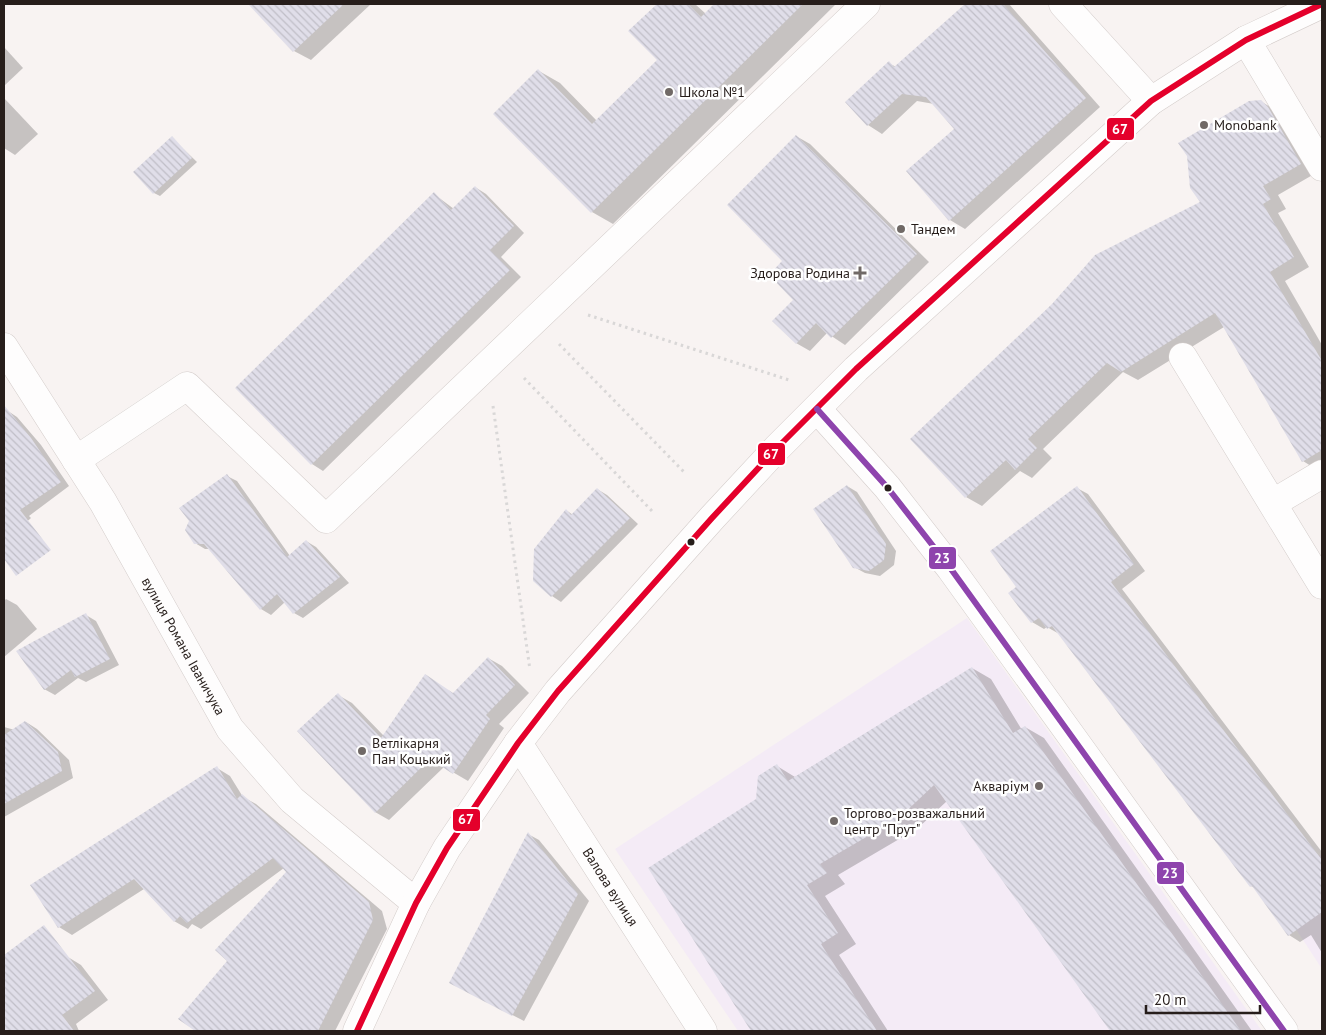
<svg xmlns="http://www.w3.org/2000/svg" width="1326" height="1035" font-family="'PT Sans',sans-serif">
  <defs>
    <pattern id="building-back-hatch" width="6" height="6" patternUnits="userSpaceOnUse" patternTransform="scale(1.25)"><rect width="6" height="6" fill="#e0dee9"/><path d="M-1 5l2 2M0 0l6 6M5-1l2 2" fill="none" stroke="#c0bec7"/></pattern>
  </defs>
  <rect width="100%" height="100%" fill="#f8f3f2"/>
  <!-- commercial -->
  <g fill="#f4ebf6">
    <polygon points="967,618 1262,1031 738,1031 615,849"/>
    <polygon points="1322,854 1322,969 1266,883"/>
  </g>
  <!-- shadow -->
  <g fill="#0003">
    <polygon points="250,4 371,4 311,60 294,51"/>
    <polygon points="659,4 695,4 706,14 716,4 836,4 613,224 592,212 539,71 560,83 597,121 658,60 630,31"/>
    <polygon points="967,4 1009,4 1100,107 965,229 950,220 907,171 956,129 934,104 917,101 882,134 868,125 889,63 896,67"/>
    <polygon points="4,47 23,68 4,86"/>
    <polygon points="4,98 38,134 15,155 4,148"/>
    <polygon points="1260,101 1277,111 1316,173 1278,195 1286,209 1278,213 1309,267 1285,281 1322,345 1322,473 1303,461 1224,327 1138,380 1123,372 1043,449 1052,458 1032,478 1020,471 982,506 966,497 1202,202"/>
    <polygon points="796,136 810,144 929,262 845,345 827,333 810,351 796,343 795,299 784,261"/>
    <polygon points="172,138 197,162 160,196 154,193"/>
    <polygon points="475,187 486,194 524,233 501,257 521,277 323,471 312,464 236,388 434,194 454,209"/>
    <polygon points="8,411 17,417 41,445 69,486 29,516 31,518 4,542 4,414"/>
    <polygon points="227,476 237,481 290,556 306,541 316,547 349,583 303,618 294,613 285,602 271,615 261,609 210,549 205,549 195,543"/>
    <polygon points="847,486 857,492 896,551 894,565 880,576 865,573 854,567"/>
    <polygon points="1077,488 1088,494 1145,571 1122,589 1322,852 1322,953 1311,935 1300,942 1289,935 1256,889 1251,886 1061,635 1047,627 1044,629 1032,622 1018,587"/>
    <polygon points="597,489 607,495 638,524 561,602 552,596 566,510 573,515"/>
    <polygon points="6,599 17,605 37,629 4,657 4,601"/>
    <polygon points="86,615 96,621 119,665 86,682 78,678 55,695 44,689"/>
    <polygon points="488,658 502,666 529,693 499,724 504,728 468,781 444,767 389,820 375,812 338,695 352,703 384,736 454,694"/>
    <polygon points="972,668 991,679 1022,730 1025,727 1044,738 1252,1031 1111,1031 947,801 918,828 838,875 845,884 825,896 856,944 839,955 888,1031 753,1031 650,869 757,800 777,766 795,777"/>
    <polygon points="26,722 37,729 69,760 73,778 4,817 4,727 15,730"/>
    <polygon points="217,768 230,776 243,797 256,804 382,911 387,929 335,1031 197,1031 182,1021 252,932 288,872 284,868 201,929 192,924 188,929 174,921 144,889 72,935 59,927"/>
    <polygon points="528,834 539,840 589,901 524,1021 462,989"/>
    <polygon points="32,935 81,965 108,1000 76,1024 79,1031 4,1031 4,956"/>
  </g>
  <!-- building -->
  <g fill="url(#building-back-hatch)">
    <polygon points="248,4 344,4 293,52"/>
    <polygon points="657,4 688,4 701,17 714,4 803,4 591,213 493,114 538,69 592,124 657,60 628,31"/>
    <polygon points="965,4 1003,4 1086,98 949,221 906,171 954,129 926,97 902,94 867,126 845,102 889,61 894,67"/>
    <polygon points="1261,100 1268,107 1301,164 1263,186 1271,199 1263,204 1294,257 1270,272 1322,361 1322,450 1302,462 1215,313 1121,372 1107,363 1028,439 1037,448 1015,470 1006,460 965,498 910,439 1052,304 1095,255 1200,202 1190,188 1187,156 1178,143 1249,101"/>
    <polygon points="796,135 917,254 831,338 816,323 796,344 772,321 793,300 769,275 782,261 727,205"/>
    <polygon points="172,136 192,158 153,194 133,172"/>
    <polygon points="475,186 514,226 490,250 510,270 311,465 235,388 434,192 451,210"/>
    <polygon points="4,405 31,438 61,482 20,510 51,550 16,576 4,559"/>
    <polygon points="227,474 287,557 306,540 340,577 293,614 277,594 260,610 204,544 194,544 185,530 189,521 179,508"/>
    <polygon points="847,485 886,544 884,560 869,571 853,568 813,509"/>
    <polygon points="1077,486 1134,564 1111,582 1322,860 1322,912 1288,936 1252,886 1250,887 1052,626 1047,629 1039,618 1031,623 1008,593 1016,587 990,551"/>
    <polygon points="597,488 630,518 551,597 533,581 534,549 566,509 571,515"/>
    <polygon points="86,613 110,659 75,677 71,670 44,690 16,651"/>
    <polygon points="488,657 515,685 486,715 490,719 453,774 430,759 375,813 297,731 338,693 381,738 425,674 453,693"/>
    <polygon points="972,667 1013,733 1025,726 1241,1031 1110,1031 934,785 899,818 820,864 827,873 807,885 838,933 821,944 877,1031 751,1031 648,868 756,799 758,776 777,764 788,781"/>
    <polygon points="25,721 58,752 62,771 4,804 4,735"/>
    <polygon points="217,766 237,799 242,794 369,902 373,920 318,1031 195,1031 178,1019 227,961 215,950 286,872 273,858 187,923 180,916 174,922 134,879 58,928 30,885"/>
    <polygon points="528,832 578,894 512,1016 449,983"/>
    <polygon points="44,925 95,991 62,1015 74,1031 4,1031 4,955"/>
  </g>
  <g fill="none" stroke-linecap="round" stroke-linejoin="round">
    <!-- minor casing -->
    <g stroke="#d4cdcb" stroke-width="29">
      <g id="minor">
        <polyline points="1246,40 1322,167"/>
        <path id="s1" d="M4 347 103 502 230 729 292 800 416 903"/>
        <polyline points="1183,357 1322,585"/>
        <polyline points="817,409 887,487 951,569 1284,1031"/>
        <polyline points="76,460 187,386 326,519 866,4"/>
        <polyline points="1273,503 1322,474"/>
        <path id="s2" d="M518 743 703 1031"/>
      </g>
    </g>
    <!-- major casing -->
    <g stroke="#d4cdcb" stroke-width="29">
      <g id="major">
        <polyline points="1063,4 1151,101"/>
        <polyline points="357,1031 416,903 447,848 518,743 558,691 712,518 777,448 856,369 1151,101 1246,40 1322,4"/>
      </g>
    </g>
    <!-- path -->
    <g stroke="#d9d7d7" stroke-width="3" stroke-dasharray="2.5 4" stroke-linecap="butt">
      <polyline points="588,315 789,380"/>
      <polyline points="559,344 685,473"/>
      <polyline points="524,378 652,511"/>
      <polyline points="493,406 530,670"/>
    </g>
    <!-- minor -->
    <use href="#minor" stroke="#fefdfd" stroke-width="28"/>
    <!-- major -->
    <use href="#major" stroke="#fefdfd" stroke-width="28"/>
    <!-- bus-1 casing -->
    <g stroke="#fff" stroke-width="10">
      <polyline id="bus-1" points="357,1031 416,903 447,848 518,743 558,691 712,518 777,448 856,369 1151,101 1246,40 1322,4"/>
    </g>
    <!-- bus-2 casing -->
    <g stroke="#fff" stroke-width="10">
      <polyline id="bus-2" points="817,409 887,487 951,569 1284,1031"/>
    </g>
    <!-- bus-1 -->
    <use href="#bus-1" stroke="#e4002b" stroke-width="6"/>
    <!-- bus-2 -->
    <use href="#bus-2" stroke="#8e44ad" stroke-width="6"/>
  </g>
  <!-- markers -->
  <g fill="#706966" stroke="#fff" stroke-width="2">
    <circle cx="669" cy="92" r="5"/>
    <circle cx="1204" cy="125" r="5"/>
    <circle cx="901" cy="229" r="5"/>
    <path d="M857.5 265.5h5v5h5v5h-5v5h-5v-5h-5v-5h5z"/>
    <circle cx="362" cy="751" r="5"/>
    <circle cx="1039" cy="786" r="5"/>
    <circle cx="834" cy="821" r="5"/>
  </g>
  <g fill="#271e1b" stroke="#fff" stroke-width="2">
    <circle cx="888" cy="488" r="4.5"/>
    <circle cx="691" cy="542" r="4.5"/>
  </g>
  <g text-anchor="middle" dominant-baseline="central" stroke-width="5" stroke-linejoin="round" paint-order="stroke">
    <!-- poi labels -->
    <g font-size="14" fill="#271e1b" stroke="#fff" text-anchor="start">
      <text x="679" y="92">Школа №1</text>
      <text x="1214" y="125">Monobank</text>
      <text x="911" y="229">Тандем</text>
      <text x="850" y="273" text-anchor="end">Здорова Родина</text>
      <text x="372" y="743">Ветлікарня<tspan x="372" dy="16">Пан Коцький</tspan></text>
      <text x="1029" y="786" text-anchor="end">Акваріум</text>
      <text x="844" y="813">Торгово-розважальний<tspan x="844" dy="16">центр "Прут"</tspan></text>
    </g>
    <!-- street labels -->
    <g font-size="14" fill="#271e1b" stroke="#fff">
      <text stroke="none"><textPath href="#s1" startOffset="349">вулиця Романа Іваничука</textPath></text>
      <text stroke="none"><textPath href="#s2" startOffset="171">Валова вулиця</textPath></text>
    </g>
  </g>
  <g stroke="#fff" stroke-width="2">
    <rect x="1106" y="117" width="29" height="24" rx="5" fill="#e4002b"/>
    <rect x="757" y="442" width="29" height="24" rx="5" fill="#e4002b"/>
    <rect x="928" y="546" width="29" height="24" rx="5" fill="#8e44ad"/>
    <rect x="452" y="808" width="29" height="24" rx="5" fill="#e4002b"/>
    <rect x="1156" y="861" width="29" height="24" rx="5" fill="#8e44ad"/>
  </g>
  <g font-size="14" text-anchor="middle" font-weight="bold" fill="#fff">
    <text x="1120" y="134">67</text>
    <text x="771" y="459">67</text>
    <text x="942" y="563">23</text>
    <text x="466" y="824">67</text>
    <text x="1170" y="878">23</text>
  </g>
  <!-- border -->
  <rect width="1326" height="1035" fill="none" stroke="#271e1b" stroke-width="10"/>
  <!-- scale -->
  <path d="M1146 1005v8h114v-8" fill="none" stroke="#271e1b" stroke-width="2.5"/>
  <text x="1154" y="1005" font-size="15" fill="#271e1b" stroke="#ffffff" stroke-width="4" paint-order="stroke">20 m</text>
</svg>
